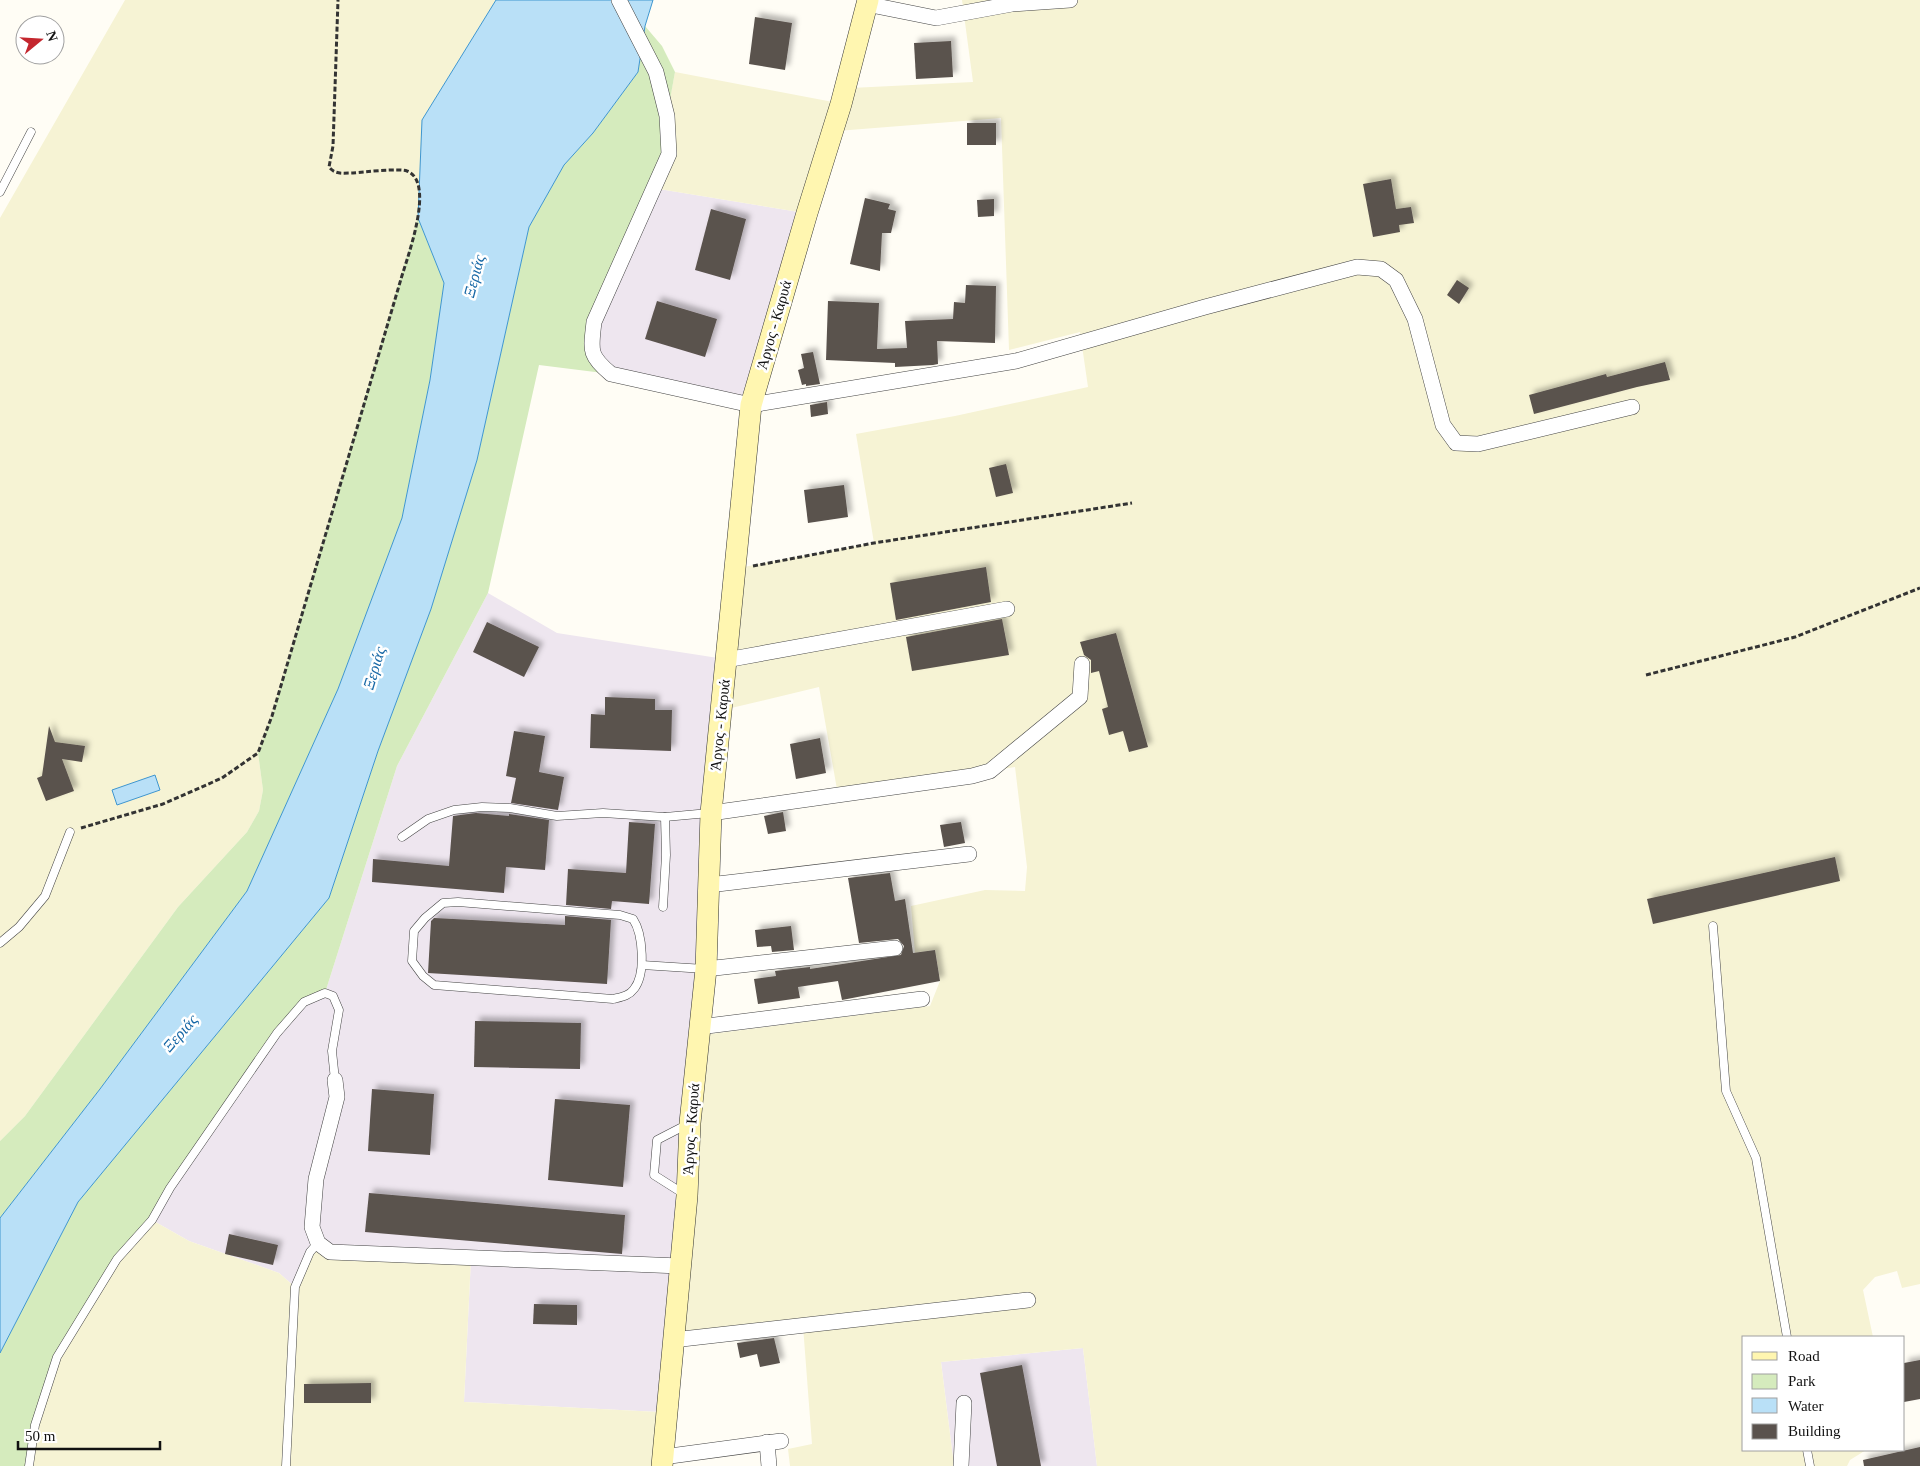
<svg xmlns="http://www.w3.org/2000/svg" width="1920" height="1466" font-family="Georgia,serif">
  <defs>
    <filter id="shadow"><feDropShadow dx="4.5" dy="-4.5" stdDeviation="2.5" flood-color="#0004"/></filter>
  </defs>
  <rect width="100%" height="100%" fill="#fffdf5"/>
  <!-- industrial -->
  <g fill="#eee6ef">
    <polygon points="653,188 799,212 742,404 611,374 596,362 594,322"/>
    <polygon points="488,593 557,633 731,660 659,1412 464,1402 471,1258 295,1287 279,1273 189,1241 152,1220 170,1188 304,1002 325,993 397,766"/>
    <polygon points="1083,1348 1097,1466 954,1466 941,1362"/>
  </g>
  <!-- farmland -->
  <g fill="#f6f3d4">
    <polygon points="125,0 496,0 422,120 418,218 272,716 258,753 263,790 259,811 247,832 178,907 25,1116 0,1141 0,218"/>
    <polygon points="962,0 1920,0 1920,1284 1902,1288 1897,1271 1875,1277 1863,1290 1873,1337 1744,1337 1744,1450 1866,1450 1850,1460 1847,1466 1097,1466 1083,1348 941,1362 954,1466 790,1466 788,1449 812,1444 803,1326 680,1339 703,1035 930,1006 940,981 935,950 915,953 911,906 985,890 1025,891 1027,867 1015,767 838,795 819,687 727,709 738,568 874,543 856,434 955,416 1088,387 1080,332 1009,350 1001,118 837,131 851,88 973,82"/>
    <polygon points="675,72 833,102 799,212 653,188"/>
    <polygon points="152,1220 189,1241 279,1273 295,1287 318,1243 471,1258 464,1402 659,1412 654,1466 29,1466 35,1425 57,1357 117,1259"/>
  </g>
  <!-- green -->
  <g fill="#d5ebbd">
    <polygon points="645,26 662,46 675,72 667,116 669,154 592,346 611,374 539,365 488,593 397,766 325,993 304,1002 277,1033 152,1220 117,1259 57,1357 40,1405 29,1466 0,1466 0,1353 78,1202 329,898 378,751 431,609 477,460 529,227 564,165 593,133 638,72"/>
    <polygon points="418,218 444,283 430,380 402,518 338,689 247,891 100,1089 0,1218 0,1141 25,1116 178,907 247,832 259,811 263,790 258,753 272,716"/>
  </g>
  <!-- water -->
  <g fill="#b9e0f7" stroke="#3f96cf">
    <polygon points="496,0 653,0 645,26 638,72 593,133 564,165 529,227 477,460 431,609 378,751 329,898 78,1202 0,1353 0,1218 100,1089 247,891 338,689 402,518 430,380 444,283 418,218 422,120"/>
    <polygon points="155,775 160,790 117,805 112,790"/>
  </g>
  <!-- building -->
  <g fill="#5a524d" filter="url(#shadow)">
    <polygon points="755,17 792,23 785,70 749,64"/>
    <polygon points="951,41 953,77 916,79 914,43"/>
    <rect x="967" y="123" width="29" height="22"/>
    <polygon points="1391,179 1396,209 1411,207 1414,223 1399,225 1400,232 1373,237 1363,184"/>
    <polygon points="865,198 890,204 888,209 896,211 891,233 882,233 880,271 850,264"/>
    <polygon points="994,199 994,216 978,217 977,200"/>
    <polygon points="711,209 746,219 730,280 695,270"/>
    <polygon points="1457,280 1469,288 1459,304 1447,295"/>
    <polygon points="966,285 996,286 995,343 937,341 938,364 933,365 895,367 895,363 826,360 828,301 879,303 877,349 907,348 905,321 953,319 954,302 965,303"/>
    <polygon points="657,301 717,319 705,357 645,339"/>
    <polygon points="813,352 820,384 806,386 806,384 802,385 798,370 804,368 801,354"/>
    <polygon points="1665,362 1670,380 1637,387 1534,414 1529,395 1606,374 1607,377"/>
    <polygon points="827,402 828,414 811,417 810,405"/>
    <polygon points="1006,464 1013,493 996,497 989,468"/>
    <polygon points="844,485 848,517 808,523 804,490"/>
    <polygon points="986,567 991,602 896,620 890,583"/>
    <polygon points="1002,619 1009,655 912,671 906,637"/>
    <polygon points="487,622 539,647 524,677 473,652"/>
    <polygon points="1116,633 1148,747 1129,752 1123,731 1109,735 1102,709 1108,707 1099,671 1091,673 1091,660 1084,655 1080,642"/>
    <polygon points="605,697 655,699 655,710 672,710 671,751 590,748 591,714 605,715"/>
    <polygon points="49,726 55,742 85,746 82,762 62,759 74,791 46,801 37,778 42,776"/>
    <polygon points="514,731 545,736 539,772 564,777 558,810 511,803 516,778 506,776"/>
    <polygon points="820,738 826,773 796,779 790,744"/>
    <polygon points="783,812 786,831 768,834 764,816"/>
    <polygon points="476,813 509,816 509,814 549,820 545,870 506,867 504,893 372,882 373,859 449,866 453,816"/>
    <polygon points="629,822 655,824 649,904 612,901 611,909 566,905 568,869 626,873"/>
    <polygon points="961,822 965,843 944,847 940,825"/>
    <polygon points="1835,857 1840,881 1653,924 1647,899"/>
    <polygon points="890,873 895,901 905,899 913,953 935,950 940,981 842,1000 838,981 798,987 800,998 758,1004 754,979 776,976 775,971 810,967 810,969 901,955 904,946 898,939 859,943 848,878"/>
    <polygon points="565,916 611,920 607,984 428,973 431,921 434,918 565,925"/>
    <polygon points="791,926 794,950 772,952 771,946 757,947 755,930"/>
    <polygon points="475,1021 581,1023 580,1069 474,1067"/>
    <polygon points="372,1089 434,1094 430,1155 368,1151"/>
    <polygon points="555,1099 630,1105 623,1187 548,1180"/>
    <polygon points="369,1193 625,1215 622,1254 365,1232"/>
    <polygon points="229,1234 278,1245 273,1265 225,1254"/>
    <polygon points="534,1304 577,1305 577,1325 533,1324"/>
    <polygon points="774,1338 780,1363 760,1367 757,1354 740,1358 737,1343"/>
    <polygon points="1920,1360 1920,1399 1904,1402 1904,1363"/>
    <polygon points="1022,1365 1041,1466 997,1466 980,1373"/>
    <polygon points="371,1383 371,1403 304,1403 304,1384"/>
    <polygon points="1920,1447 1920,1466 1864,1466 1863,1460"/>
  </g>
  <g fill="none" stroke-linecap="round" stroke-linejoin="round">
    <!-- service casing -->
    <g stroke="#444" stroke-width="9">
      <g id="service">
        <polyline points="0,192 31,132"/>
        <polyline points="402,837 428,819 454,810 482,807 510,808 557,816 603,813 665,817 709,813"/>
        <path d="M458 902 620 915 633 919C643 934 646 974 634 989 629 996 621 997 613 999L434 985 423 976 412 961 414 931 425 918 443 903Z"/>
        <polyline points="663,907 666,855 665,817"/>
        <polyline points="1713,926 1726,1091 1756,1158 1787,1337"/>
        <polyline points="0,943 19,927 45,896 70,832"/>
        <polyline points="642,965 705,969"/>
        <polyline points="684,1194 654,1175 657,1140 688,1124"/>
        <polyline points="1807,1450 1810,1466"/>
        <polyline points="29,1466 35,1425 57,1357 117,1259 152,1220 170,1188 277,1033 304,1002 325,993 333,996 339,1010 332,1051 335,1080"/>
        <polyline points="286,1466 295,1287 310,1252 318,1243"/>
      </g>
    </g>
    <!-- minor casing -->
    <g stroke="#444" stroke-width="16">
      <g id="minor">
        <path d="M619 0 656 72 667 116 669 154 594 322C591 350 588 355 611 374L751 405 1016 361 1205 307 1357 267 1381 269 1396 280 1415 319 1443 425 1456 443 1478 444 1632 407"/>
        <polyline points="866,4 936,18 1012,4 1070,0"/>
        <polyline points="726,660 1007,609"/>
        <polyline points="711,813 972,776 990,771 1080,697 1082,664"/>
        <polyline points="709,885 969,854"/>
        <polyline points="706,969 895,948"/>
        <polyline points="699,1027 922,999"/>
        <polyline points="335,1080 337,1097 316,1179 312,1227 318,1243 330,1252 680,1266"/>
        <polyline points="673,1340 1028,1300"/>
        <polyline points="767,1442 769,1466"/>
        <polyline points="663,1457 781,1441"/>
        <polyline points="961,1466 964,1403"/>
      </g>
    </g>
    <!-- secondary casing -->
    <g stroke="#333" stroke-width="22">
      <polyline id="secondary" points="662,1466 687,1196 690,1123 706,969 711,813 751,405 807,213 841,104 868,0"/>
    </g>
    <!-- path -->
    <g stroke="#333" stroke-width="3" stroke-dasharray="5 2.5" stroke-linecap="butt">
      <polyline points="753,566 874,543 1132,503"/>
      <polyline points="1646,675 1795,637 1920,588"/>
      <path d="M81 828 163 804 222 778 258 753 272 716 401 279C407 258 436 182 407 171 400 168 364 172 353 173 344 173 335 175 329 167L333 146 338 0"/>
    </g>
    <!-- service -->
    <use href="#service" stroke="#fff" stroke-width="8"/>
    <!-- minor -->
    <use href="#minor" stroke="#fff" stroke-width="15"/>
    <!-- secondary -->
    <use href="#secondary" stroke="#fff6b0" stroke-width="21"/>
  </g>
  <g text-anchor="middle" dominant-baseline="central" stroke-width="5" stroke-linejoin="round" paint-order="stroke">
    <!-- street labels -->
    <g font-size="15" fill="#111" stroke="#fff">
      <text transform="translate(774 325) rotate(-74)">Άργος - Καρυά</text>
      <text transform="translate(720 725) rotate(-84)">Άργος - Καρυά</text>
      <text transform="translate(691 1129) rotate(-86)">Άργος - Καρυά</text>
    </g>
    <!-- water labels -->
    <g font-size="16" font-style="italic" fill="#1768a6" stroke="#fff">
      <text transform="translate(474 276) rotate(-75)">Ξεριάς</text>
      <text transform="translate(374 668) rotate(-73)">Ξεριάς</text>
      <text transform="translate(180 1033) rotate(-49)">Ξεριάς</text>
    </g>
  </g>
  <!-- legend -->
  <rect x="1742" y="1336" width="162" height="115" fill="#ffffff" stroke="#a0a0a0"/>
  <rect x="1752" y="1352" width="25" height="8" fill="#fff6b0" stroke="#a0a0a0"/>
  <text x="1788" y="1361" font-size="15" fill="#111111">Road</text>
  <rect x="1752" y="1374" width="25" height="15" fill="#d5ebbd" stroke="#a0a0a0"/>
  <text x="1788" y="1386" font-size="15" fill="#111111">Park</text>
  <rect x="1752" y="1398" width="25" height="15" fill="#b9e0f7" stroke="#a0a0a0"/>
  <text x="1788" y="1411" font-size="15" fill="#111111">Water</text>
  <rect x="1752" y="1424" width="25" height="15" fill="#5a524d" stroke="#a0a0a0"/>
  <text x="1788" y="1436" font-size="15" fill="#111111">Building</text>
  <!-- north arrow -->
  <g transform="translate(40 40) rotate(72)"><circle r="24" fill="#ffffff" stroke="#a0a0a0"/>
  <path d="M0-4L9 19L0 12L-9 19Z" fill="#c4262e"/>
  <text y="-8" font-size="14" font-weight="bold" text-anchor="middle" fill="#111111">N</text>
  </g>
  <!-- scale -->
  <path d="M18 1441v8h142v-8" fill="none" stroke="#111111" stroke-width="2.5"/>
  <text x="25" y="1441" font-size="15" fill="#111111" stroke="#ffffff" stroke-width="4" paint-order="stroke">50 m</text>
</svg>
